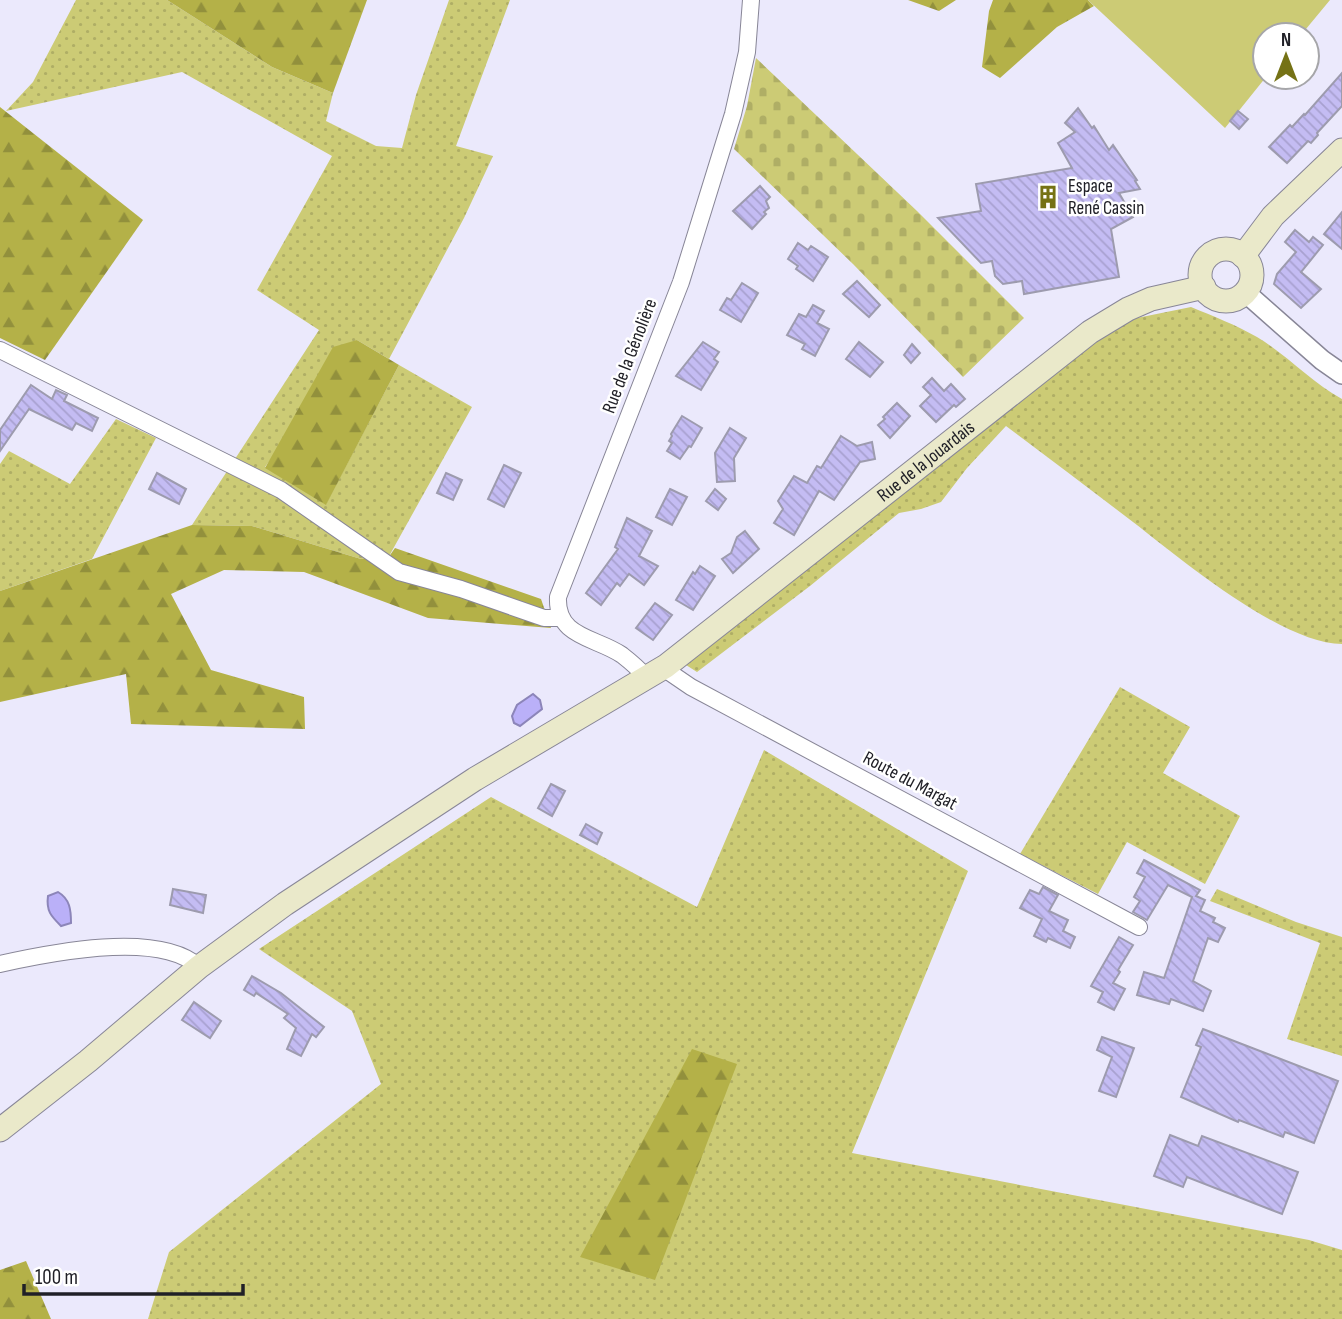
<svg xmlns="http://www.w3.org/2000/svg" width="1342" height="1319" font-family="'Sofia Sans Condensed',sans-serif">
  <defs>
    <pattern id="grass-dots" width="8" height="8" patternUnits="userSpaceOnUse" patternTransform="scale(1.75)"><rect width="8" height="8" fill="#cccb75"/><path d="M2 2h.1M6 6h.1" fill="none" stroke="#afae65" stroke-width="1.8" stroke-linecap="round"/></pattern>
    <pattern id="forest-firs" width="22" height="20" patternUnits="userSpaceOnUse" patternTransform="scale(1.75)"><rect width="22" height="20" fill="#b4b148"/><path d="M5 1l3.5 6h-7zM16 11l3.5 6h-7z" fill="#92903c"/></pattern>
    <pattern id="cemetery-stones" width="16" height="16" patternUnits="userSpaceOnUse" patternTransform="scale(1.75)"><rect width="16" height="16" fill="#cccb75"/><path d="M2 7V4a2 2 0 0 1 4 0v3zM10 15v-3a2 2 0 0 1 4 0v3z" fill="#afae65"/></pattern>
    <pattern id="building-back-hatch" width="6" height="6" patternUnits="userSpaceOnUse" patternTransform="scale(1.75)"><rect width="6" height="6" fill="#c4bcf3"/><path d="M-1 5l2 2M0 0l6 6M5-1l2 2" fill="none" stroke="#a8a1d0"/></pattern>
  </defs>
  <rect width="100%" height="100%" fill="#ebe9fc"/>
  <!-- grass -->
  <g fill="url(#grass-dots)">
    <polygon points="76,0 167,0 272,67 333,93 326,121 376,146 402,148 416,95 449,0 510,0 456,146 493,156 464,218 389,359 357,340 265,467 326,504 399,365 472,407 388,558 361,559 252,526 192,525 319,330 257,290 332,156 182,72 6,111 33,82"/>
    <path d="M1191 307C1213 316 1236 325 1257 337 1287 355 1311 382 1342 399V644C1282 644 1181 559 1133 522 1091 490 1049 458 1006 426L967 468 941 502 921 509 899 513 810 586 697 672 686 665 962 442 1076 354 1127 320Z"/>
    <polygon points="116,419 156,438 92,559 0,591 0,464 9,451 70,484"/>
    <polygon points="1120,687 1190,727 1163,773 1240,816 1205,884 1127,842 1098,894 1020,854"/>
    <polygon points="764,750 968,871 852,1153 1309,1240 1342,1250 1342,1319 148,1319 169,1252 381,1084 352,1011 259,949 491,797 697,907"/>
    <polygon points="1217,889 1296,922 1342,937 1342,1056 1287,1039 1320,943 1210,901"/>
  </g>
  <!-- forest -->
  <g fill="url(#forest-firs)">
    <polygon points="167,0 367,0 333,93 272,67"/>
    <polygon points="908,0 956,0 939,11"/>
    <polygon points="993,0 1088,0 1094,6 1057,27 1000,78 982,67 989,11"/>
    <polygon points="0,107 143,220 45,360 0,338"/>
    <polygon points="357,340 399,365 326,505 265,468 333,347"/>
    <polygon points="192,525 252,526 361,559 388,558 395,548 541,599 551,628 428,618 304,572 224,570 171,594 211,670 304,697 305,729 131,724 126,674 0,702 0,591"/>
    <polygon points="692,1049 737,1064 655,1280 580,1257"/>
    <polygon points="26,1261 51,1319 0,1319 0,1270"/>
  </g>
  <!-- cemetery -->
  <polygon fill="url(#cemetery-stones)" points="756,58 917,211 1024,318 963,377 853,264 734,149 747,106"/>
  <!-- pitch -->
  <polygon fill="#cccb75" points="1088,0 1330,0 1301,35 1265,35 1266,77 1225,128"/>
  <!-- water -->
  <g fill="#bab0f8" stroke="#8c85b9" stroke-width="2">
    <polygon points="533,694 540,700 542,709 520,726 514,723 512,716 517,705"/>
    <path d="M58 892C70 899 71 910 71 923L61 926C51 916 46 911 48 896Z"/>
  </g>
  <!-- building -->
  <g fill="url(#building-back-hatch)" stroke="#9d9bae" stroke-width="2">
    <polygon points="1342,73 1342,106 1317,133 1318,135 1311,143 1308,141 1287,163 1269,147 1290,125 1292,127 1304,114 1305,115"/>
    <polygon points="1078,108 1092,128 1094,126 1109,150 1113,145 1137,180 1135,181 1140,189 1119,193 1133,217 1111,229 1119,277 1024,294 1022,281 1003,284 995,276 992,261 981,263 938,218 981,211 976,184 1072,168 1058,143 1075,132 1065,123"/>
    <polygon points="1238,111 1248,119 1239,129 1230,121"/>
    <polygon points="760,186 770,197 766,201 769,208 764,212 766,214 752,229 733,211"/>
    <polygon points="1342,212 1342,249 1324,234"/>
    <polygon points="1295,230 1309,242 1313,237 1323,245 1301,272 1321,289 1301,308 1274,284 1277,274 1296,252 1285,242"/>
    <polygon points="798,243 808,250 811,246 828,257 813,281 796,269 798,266 788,259"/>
    <polygon points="857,281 880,305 869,317 843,294"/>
    <polygon points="742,283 758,293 741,322 720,310 727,298 731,300"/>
    <polygon points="813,305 824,311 817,323 829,329 815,356 802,349 805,344 787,335 799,314 806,317"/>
    <polygon points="703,342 719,352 714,359 718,362 701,390 676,376"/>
    <polygon points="859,342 883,362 870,377 846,359"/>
    <polygon points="912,344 920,353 911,363 904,355"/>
    <polygon points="932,378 944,391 951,384 965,399 956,407 954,405 936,422 920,406 931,395 923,387"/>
    <polygon points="31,385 52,399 56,390 67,395 64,401 98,418 92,431 76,423 72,430 29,409 0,451 0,430"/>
    <polygon points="897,403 910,416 890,438 878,425 885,419 883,417"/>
    <polygon points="682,416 702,428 691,447 689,446 680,459 667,451 672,443 669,441 672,436 671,434"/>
    <polygon points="730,428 746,438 734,458 735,481 717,482 715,453"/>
    <polygon points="841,436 857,446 872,442 875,459 860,462 834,500 819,491 794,535 774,523 783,509 778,501 794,476 807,483 817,466 821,468"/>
    <polygon points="504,465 521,473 504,507 488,499"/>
    <polygon points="157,473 186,489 179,504 149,489"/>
    <polygon points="446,473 462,480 453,500 437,493"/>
    <polygon points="670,489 687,497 672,525 656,517"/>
    <polygon points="715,489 726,499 718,510 706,501"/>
    <polygon points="627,518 652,531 639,556 658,566 644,585 629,574 620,586 617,583 601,605 586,593 618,549 615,547"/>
    <polygon points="745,531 759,549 733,573 722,559 731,553 737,537"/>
    <polygon points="700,566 715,576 693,610 676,600 693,572 695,574"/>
    <polygon points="655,603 672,615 653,640 636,628"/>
    <polygon points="551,784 565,791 552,816 538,808"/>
    <polygon points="586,824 602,833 597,844 580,835"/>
    <polygon points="1144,860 1200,890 1196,896 1205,900 1200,911 1215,918 1213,922 1225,928 1218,942 1208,938 1193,981 1211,991 1203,1011 1171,999 1169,1004 1137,995 1144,972 1164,978 1192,897 1168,885 1147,920 1133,912 1140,901 1134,897 1145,877 1137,873"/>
    <polygon points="1043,887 1058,895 1049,911 1068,920 1063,931 1075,937 1070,948 1048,938 1046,942 1034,936 1042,919 1020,908 1030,890 1039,894"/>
    <polygon points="173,889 206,895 203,913 170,905"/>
    <polygon points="1119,937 1133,945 1118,970 1120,972 1113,983 1125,989 1114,1010 1098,1002 1103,992 1091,986"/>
    <polygon points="252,976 281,993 324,1027 316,1037 312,1034 301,1056 287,1049 296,1028 284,1018 288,1014 256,993 254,996 244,990"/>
    <polygon points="194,1002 221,1021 210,1038 182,1020"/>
    <polygon points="1203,1029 1338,1081 1314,1143 1285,1132 1283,1137 1239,1120 1238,1122 1181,1097 1201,1047 1196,1045"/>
    <polygon points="1102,1037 1134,1048 1116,1097 1099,1091 1112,1057 1097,1050"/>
    <polygon points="1170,1135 1198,1146 1202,1136 1298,1172 1282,1214 1187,1177 1183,1187 1154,1176"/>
  </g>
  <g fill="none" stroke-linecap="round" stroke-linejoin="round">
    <!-- minor casing -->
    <g stroke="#888697" stroke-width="18">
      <g id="minor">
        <polyline points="0,350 281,490 399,572 461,589 544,618 560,618"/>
        <polyline points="666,666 669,672 691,687 1139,927"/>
        <path d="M647 678C640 670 631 662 622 655 596 637 556 638 558 597L681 282 733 114 747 52 751 0"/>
        <path d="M0 964C49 953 159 930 199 967"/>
      </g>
    </g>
    <!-- tertiary casing -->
    <g stroke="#888697" stroke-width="22">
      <polyline id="tertiary" points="1245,292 1322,360 1342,374"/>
    </g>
    <!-- secondary casing -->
    <g stroke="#888697" stroke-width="25">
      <g id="secondary">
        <circle cx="1226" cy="275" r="26"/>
        <polyline points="1243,256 1273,216 1342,150"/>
        <path id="s1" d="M0 1130 88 1061 199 967 285 904 475 779 666 666 1090 332 1128 309 1151 299 1204 287"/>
      </g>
    </g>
    <!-- minor -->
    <use href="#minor" stroke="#fff" stroke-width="16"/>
    <!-- tertiary -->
    <use href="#tertiary" stroke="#fff" stroke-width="19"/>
    <!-- secondary -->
    <use href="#secondary" stroke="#eae9ca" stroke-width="23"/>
  </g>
  <!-- icons -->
  <defs>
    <g id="building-bare" transform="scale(1.89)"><path d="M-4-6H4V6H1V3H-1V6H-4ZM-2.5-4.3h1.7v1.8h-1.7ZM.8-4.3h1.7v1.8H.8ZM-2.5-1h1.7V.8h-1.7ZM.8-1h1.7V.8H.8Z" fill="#757215" stroke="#fff" stroke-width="2.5" paint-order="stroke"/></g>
  </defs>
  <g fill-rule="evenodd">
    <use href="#building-bare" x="1048" y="197"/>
  </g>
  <g text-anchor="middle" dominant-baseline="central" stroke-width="5" stroke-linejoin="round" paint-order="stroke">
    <!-- poi labels -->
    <g font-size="19" fill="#202027" stroke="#fff" text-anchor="start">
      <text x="1068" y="186">Espace<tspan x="1068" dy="22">René Cassin</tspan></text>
    </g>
    <!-- street labels -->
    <g font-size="19" fill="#202027" stroke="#fff">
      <text transform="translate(630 356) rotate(-69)">Rue de la Génolière</text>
      <text stroke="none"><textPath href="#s1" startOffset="1144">Rue de la Jouardais</textPath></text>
      <text transform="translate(910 781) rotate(28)">Route du Margat</text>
    </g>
  </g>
  <!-- north arrow -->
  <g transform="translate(1286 56)"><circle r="33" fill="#ffffff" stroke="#a6a6a9" stroke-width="2"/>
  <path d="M0-5L12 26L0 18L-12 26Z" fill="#757215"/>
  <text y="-10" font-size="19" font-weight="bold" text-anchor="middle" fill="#202027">N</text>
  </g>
  <!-- scale -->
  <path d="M24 1284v10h219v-10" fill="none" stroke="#202027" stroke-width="3.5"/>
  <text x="35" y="1284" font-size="21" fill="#202027" stroke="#ffffff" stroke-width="5" paint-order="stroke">100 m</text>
</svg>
